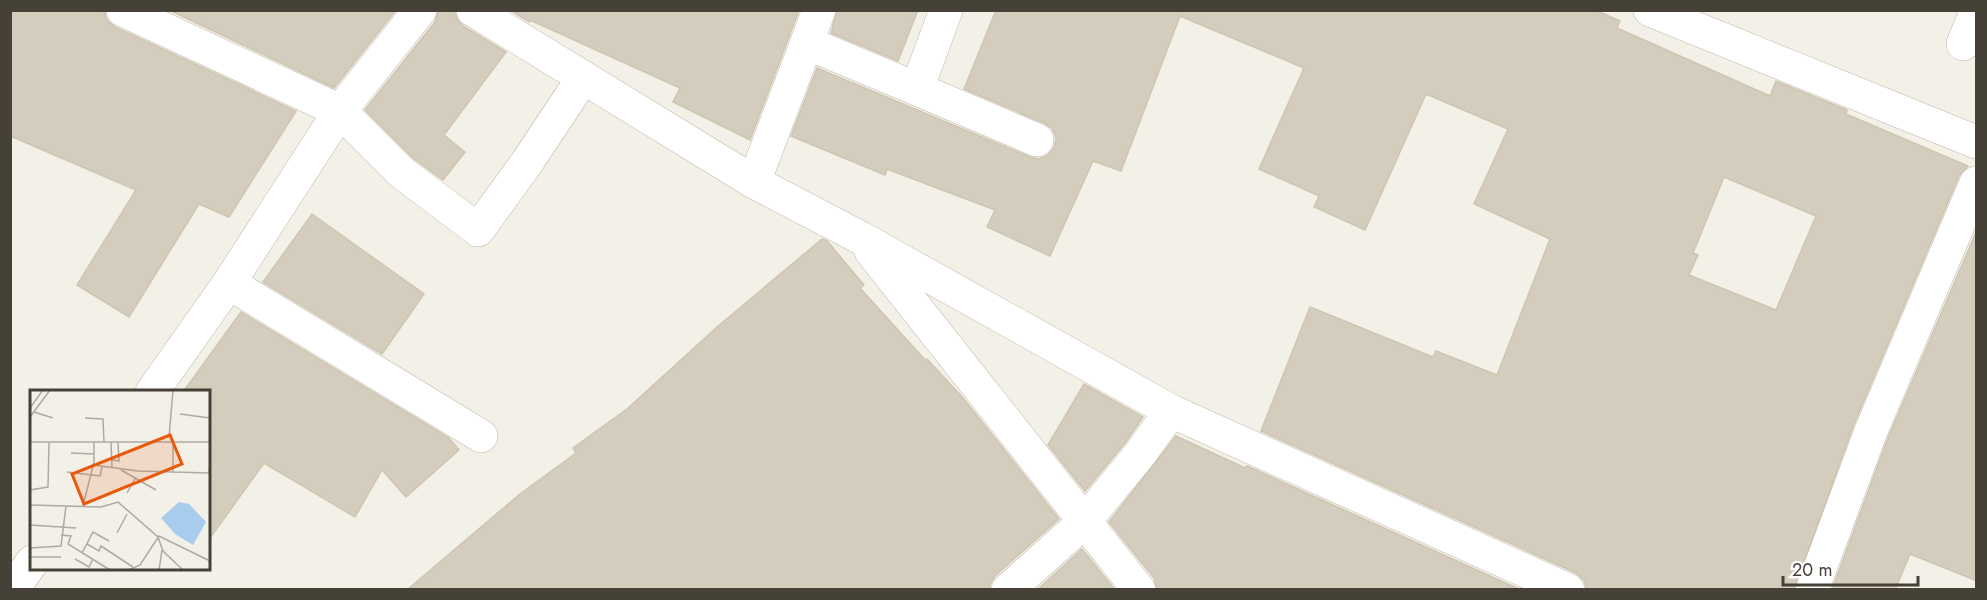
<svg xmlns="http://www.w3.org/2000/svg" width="1987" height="600" font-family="Jost,sans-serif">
  <rect width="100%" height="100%" fill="#f3f0e8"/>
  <!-- building -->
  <g fill="#d4cdbe" stroke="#cec5b1" stroke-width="1.5" fill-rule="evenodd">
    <polygon points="10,10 104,10 107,20 115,27 296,111 229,217 199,204 129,317 77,285 136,190 10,136"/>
    <polygon points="169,10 396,10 334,88"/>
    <polygon points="438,10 454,10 457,19 463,26 506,52 444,135 465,152 443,180 413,158 365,110 435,22"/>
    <polygon points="510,10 799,10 750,140 673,102 680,88 530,20 529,22"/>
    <polygon points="837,10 918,10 898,61 831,33"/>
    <path d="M996 10H1595L1620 21 1617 28 1770 96 1776 81 1847 110 1846 114 1968 166 1959 176 1854 424 1794 590H1587L1584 580 1576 573 1261 431 1310 307 1433 357 1436 351 1497 375 1550 239 1474 204 1508 129 1426 94 1365 230 1314 207 1319 196 1259 169 1304 68 1180 16 1121 171 1093 161 1050 256 987 227 995 210 887 169 885 175 791 136 817 68 1030 157 1039 159 1048 155 1054 148 1056 138 1052 128 1044 123 964 89ZM1724 177 1816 216 1776 310 1689 275 1698 255 1693 253Z"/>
    <polygon points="312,214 424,294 382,354 263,282"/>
    <polygon points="1977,230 1977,581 1910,554 1895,590 1832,590 1888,438"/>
    <polygon points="822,239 827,241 864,285 860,288 926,361 927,359 963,398 1059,519 995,576 990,584 990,590 407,590 520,494 576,453 573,448 627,409 717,327"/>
    <polygon points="241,312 449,438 459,450 406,497 382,470 355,517 264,463 208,541 208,392 183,392"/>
    <polygon points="1084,384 1143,417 1125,443 1085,491 1048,445"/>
    <polygon points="1176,436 1245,468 1247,466 1521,590 1157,590 1154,578 1109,522"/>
    <polygon points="1082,549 1115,590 1037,590"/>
  </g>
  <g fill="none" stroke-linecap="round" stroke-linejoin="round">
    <!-- street casing -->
    <g stroke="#beb8ab" stroke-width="34">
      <g id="street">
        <polyline points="123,10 340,111 401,172 478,230 528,161 583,78"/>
        <polyline points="473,10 754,182 861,238 1171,411 1568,590"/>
        <polyline points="1650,10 1976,142"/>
        <polyline points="807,43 917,89 946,10"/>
        <polyline points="1963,44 1976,12"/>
        <polyline points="917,89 1037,140"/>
        <polyline points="754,182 819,10"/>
        <polyline points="871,251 1139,590"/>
        <polyline points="229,283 481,436"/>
        <polyline points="152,392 229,283 340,111 420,10"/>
        <polyline points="12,590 32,562"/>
        <polyline points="1008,590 1085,521 1140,454 1171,411"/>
        <polyline points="1812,590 1871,431 1976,183"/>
      </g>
    </g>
    <!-- street -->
    <use href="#street" stroke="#fff" stroke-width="33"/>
  </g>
  <!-- overview -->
  <g transform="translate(30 390)">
    <rect width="180" height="180" fill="#f3f0e8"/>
    <path d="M149 112 159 114 176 132 163 155 145 144 131 128Z" fill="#a7cced"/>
    <path fill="none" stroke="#aeaaa1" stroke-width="1.5" d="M0 18 13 0M4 22 23 28M150 24 180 28M0 27 20 0M55 28 73 29 74 52M139 47 143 0M0 52H180M81 52 82 78M143 52V83M41 63 64 64M82 70 89 71 88 52M63 75 108 81 179 83 180 73M91 80 126 100M37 82 70 86 72 77M0 100 18 97 19 53M97 103 106 87M0 115 71 117 88 112 128 147 133 161 153 180M53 116 64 72V52M0 135 46 138M87 143 97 124M31 145 41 146 38 154 80 180M57 154 69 161 71 156 103 177M0 158 31 156 36 116M52 163 63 142 79 151M0 167H31M45 169 59 177 63 169M99 180 110 175 129 146 180 171M129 180 132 160"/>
    <path fill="#e8590c" fill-opacity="0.15" stroke="#e8590c" stroke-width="3" d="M140 45 152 74 54 114 42 84Z"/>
    <rect width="180" height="180" fill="none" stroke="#464137" stroke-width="3"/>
  </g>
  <!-- border -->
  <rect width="1987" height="600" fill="none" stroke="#464137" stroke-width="24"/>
  <!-- scale -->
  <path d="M1783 576v9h135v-9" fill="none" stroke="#464137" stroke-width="3"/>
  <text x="1792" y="576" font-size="18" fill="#464137" stroke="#ffffff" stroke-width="4.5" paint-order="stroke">20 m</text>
</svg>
